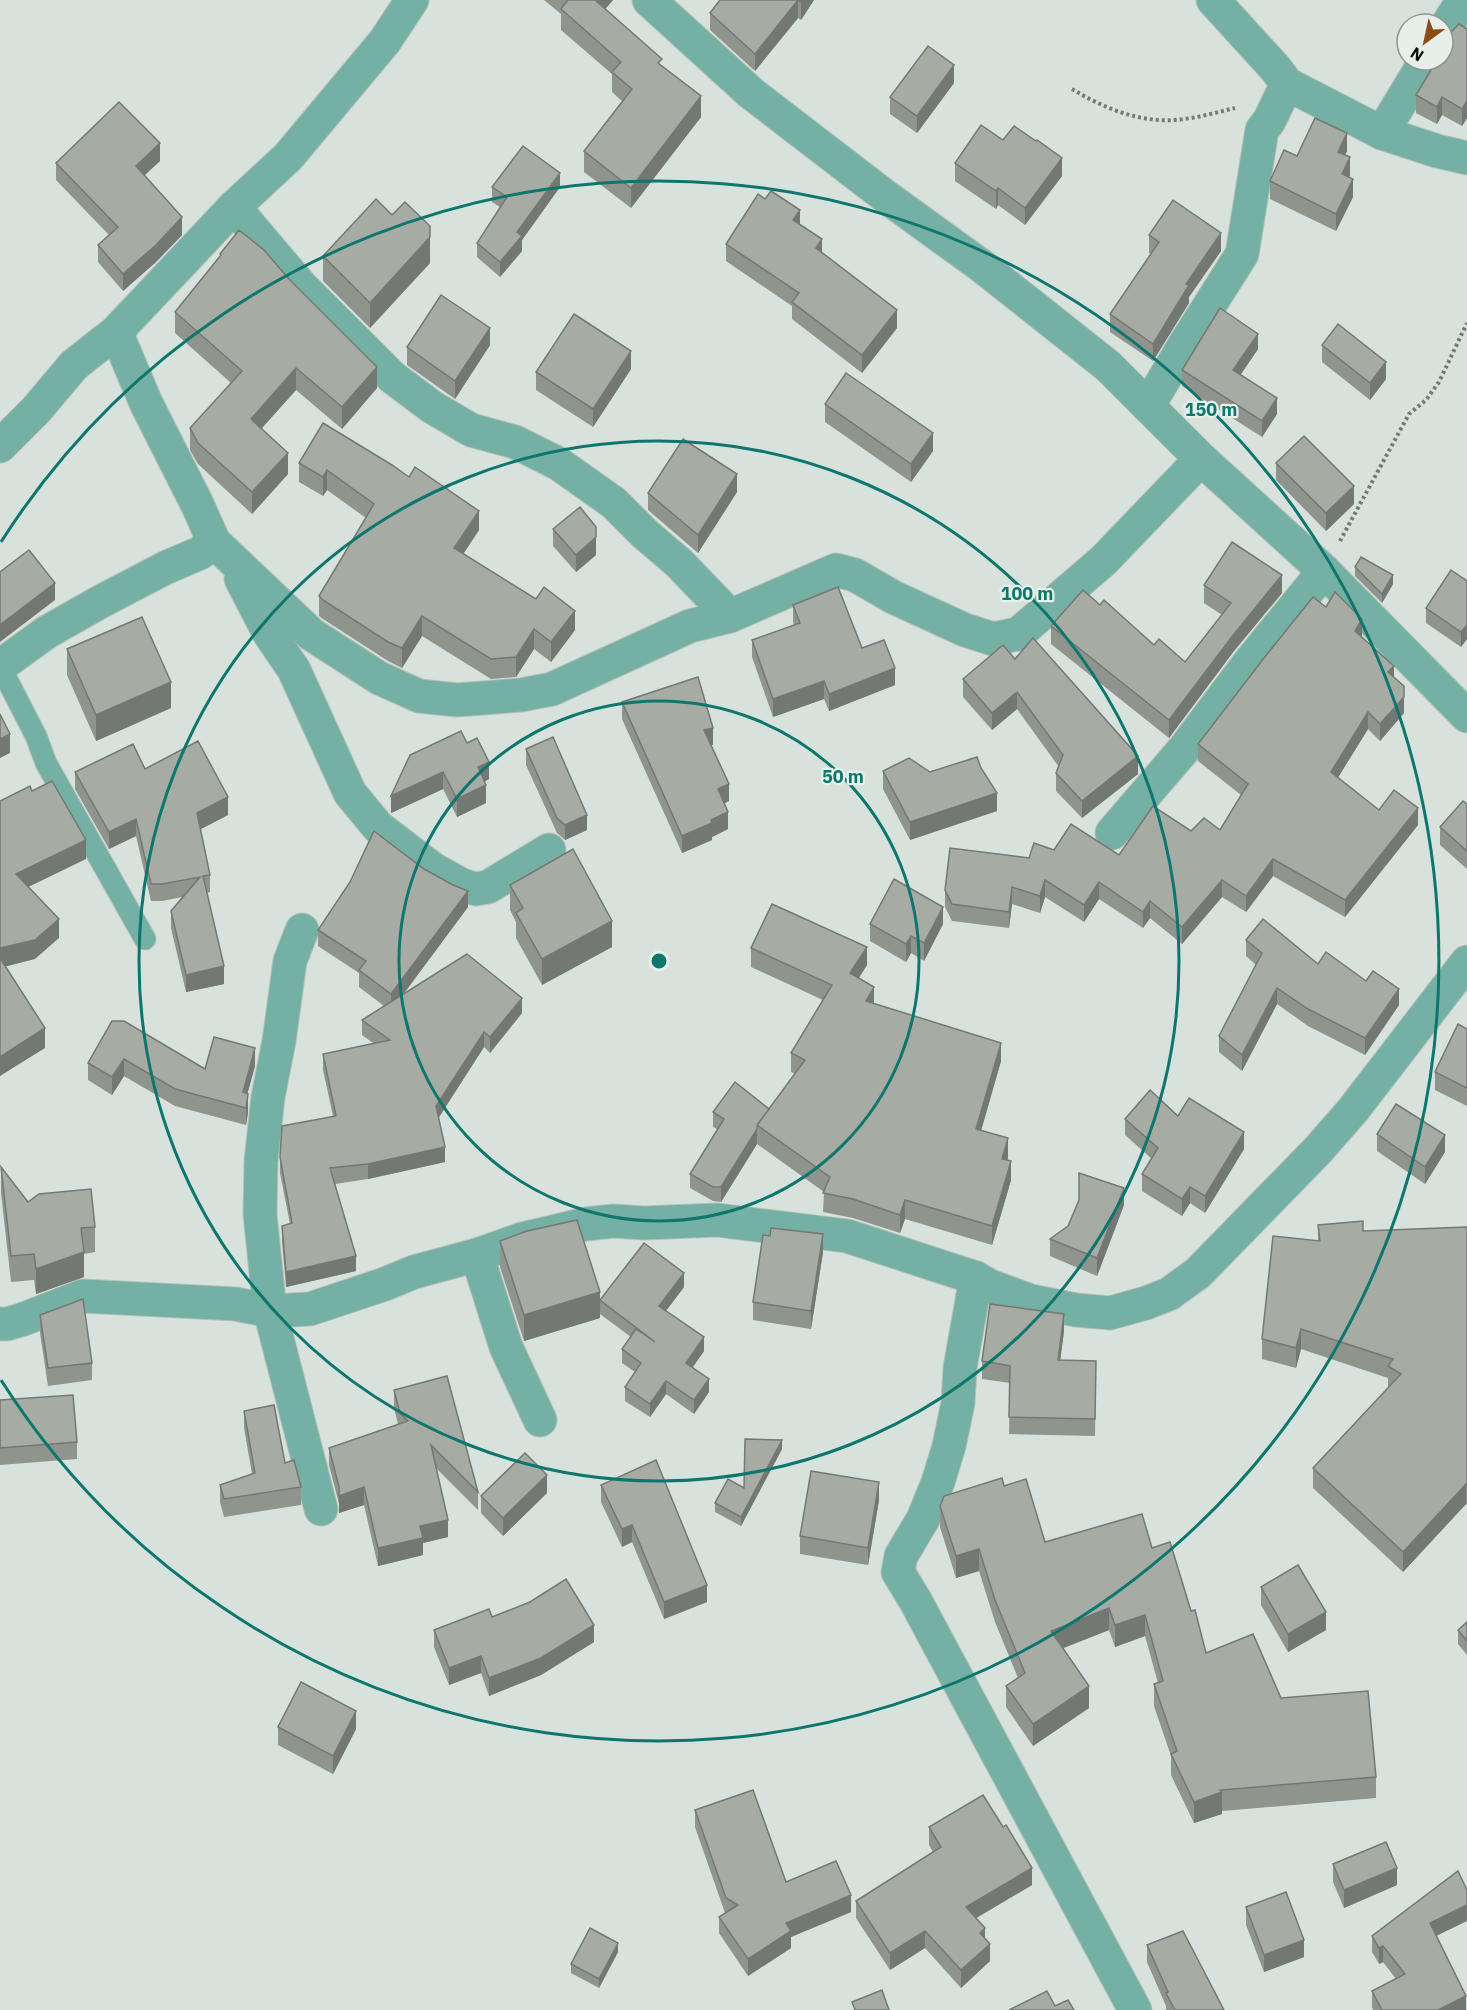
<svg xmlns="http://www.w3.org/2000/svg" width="1467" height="2010" font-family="'IBM Plex Sans',sans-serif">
  <rect width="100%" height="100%" fill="#d8e2dc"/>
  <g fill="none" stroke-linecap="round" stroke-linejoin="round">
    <!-- lane casing -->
    <g stroke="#b7c0bb" stroke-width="23">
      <polyline id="lane" points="0,666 36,736 46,763 145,939"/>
    </g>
    <!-- street casing -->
    <g stroke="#b7c0bb" stroke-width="35">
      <g id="street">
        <polyline points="649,0 751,93 885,196 983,267 1108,366 1201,459 1324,571 1467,716"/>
        <polyline points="1213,0 1276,69 1287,84 1382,133 1437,151 1467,158"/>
        <polyline points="1443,32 1463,0"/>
        <polyline points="1382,133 1426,60"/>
        <polyline points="234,207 301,286 392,377 432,407 471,430 515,442 559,464 614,503 645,534 679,563 730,616"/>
        <polyline points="116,332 146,403 198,506 214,542 311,634 379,678 419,696 457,700 521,695 552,689 690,626 730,616 836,570 855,575 893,597 965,630 993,639 1018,634 1104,560 1201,459"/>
        <polyline points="1148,406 1185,344 1242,254 1262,130 1269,121 1287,84"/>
        <polyline points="0,446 36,410 74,365 116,332 234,207 288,157 385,41 412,0"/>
        <polyline points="241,579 269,633 294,670 350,793 378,827 433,869 462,885 476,889 488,887 549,850"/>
        <polyline points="0,666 47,632 100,602 165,568 200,553 214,542"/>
        <polyline points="1112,833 1185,748 1249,663 1324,571"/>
        <polyline points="302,930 290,961 279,1041 268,1097 261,1161 260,1214 270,1311 321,1509"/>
        <polyline points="477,1255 506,1347 540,1420"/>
        <polyline points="976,1278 960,1368 958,1403 949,1446 938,1482 923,1519 901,1556 898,1572 915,1600 1135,2010"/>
        <polyline points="0,1324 7,1324 21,1320 83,1296 236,1304 270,1311 310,1309 385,1284 414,1272 477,1255 522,1239 586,1224 614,1221 644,1223 717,1220 847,1236 976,1278 990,1286 1031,1301 1076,1310 1110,1313 1146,1303 1169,1294 1198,1273 1318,1150 1353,1110 1467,962"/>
      </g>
    </g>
    <!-- path -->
    <g stroke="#747b77" stroke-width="4" stroke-dasharray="3 3" stroke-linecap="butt">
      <path d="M1072 89C1105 109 1144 125 1184 119 1201 117 1218 112 1235 108"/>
      <polyline points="1340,541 1409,414 1426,400 1439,382 1467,323"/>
    </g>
    <!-- lane -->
    <use href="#lane" stroke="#74b0a4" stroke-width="21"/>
    <!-- street -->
    <use href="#street" stroke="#74b0a4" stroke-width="33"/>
  </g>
  <!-- wall -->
  <g fill="#8f948d">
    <polygon points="544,0 613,0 605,9 662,66 701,117 631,208 584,172 584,151 623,102 612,92 612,74 561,30 561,14"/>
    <polygon points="720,0 814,0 801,20 798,18 755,71 710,30 710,13"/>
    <polygon points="1467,29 1467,118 1462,126 1442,115 1437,124 1416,113 1416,95 1443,60 1444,38"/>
    <polygon points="954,83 917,133 890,114 890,97"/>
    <polygon points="1003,140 1062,176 1025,225 998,205 996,209 955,181 955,163"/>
    <polygon points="1347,151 1345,155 1350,175 1349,177 1353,197 1336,231 1270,199 1270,181 1297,156"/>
    <polygon points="160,161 145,175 182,235 156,262 123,291 98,262 98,245 109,235 56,180 56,163"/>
    <polygon points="492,187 560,187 522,240 522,251 500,277 477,257 477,243 500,207 492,202"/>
    <polygon points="800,225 822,252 897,328 862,373 792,319 792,306 726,261 726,244"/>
    <polygon points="1149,235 1221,251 1189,297 1189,303 1153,361 1110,332 1110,314 1151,254 1149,253"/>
    <polygon points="220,254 377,388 342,429 296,390 262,428 288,474 252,514 198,464 190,450 190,428 231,383 175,333 175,312 220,257"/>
    <polygon points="323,256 430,263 370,328 323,281"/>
    <polygon points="490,345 455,399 407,365 407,347"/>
    <polygon points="1322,345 1386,379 1370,400 1322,362"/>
    <polygon points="1258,349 1240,375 1277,414 1262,437 1182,386 1182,370"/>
    <polygon points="631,369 593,427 536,390 536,372"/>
    <polygon points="825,404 933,451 911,482 825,422"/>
    <polygon points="323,423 479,530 463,554 575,630 551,662 534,649 516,677 491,679 422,636 402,668 388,661 323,619 319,616 319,596 366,518 327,490 323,496 299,482 299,463"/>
    <polygon points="1276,463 1354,504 1326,531 1276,480"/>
    <polygon points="737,492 698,553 648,510 648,493"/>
    <polygon points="553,529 596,555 576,572 553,546"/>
    <polygon points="1355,567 1393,584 1382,603 1355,576"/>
    <polygon points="1467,581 1467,639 1461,647 1426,623 1426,608"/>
    <polygon points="1204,585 1282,593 1234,651 1169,738 1051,644 1051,626 1100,605 1154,645 1185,662 1222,615 1204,603"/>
    <polygon points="793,605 862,648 895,685 829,711 824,699 773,717 752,657 752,640 794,625 793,622"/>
    <polygon points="1362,636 1362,637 1394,677 1404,713 1380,741 1368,729 1338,777 1379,810 1418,825 1345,917 1273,876 1246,912 1222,897 1182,944 1150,918 1143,928 1099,899 1084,922 1045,897 1040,913 1012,904 1009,928 952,921 945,907 945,890 1029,858 1054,850 1119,855 1191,831 1220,830 1241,795 1198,761 1198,744"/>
    <polygon points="67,649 171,708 96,741 67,675"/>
    <polygon points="1015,659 1138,774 1082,818 1056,791 1056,773 1059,767 1017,709 992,730 963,697 963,679"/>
    <polygon points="622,702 713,745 711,745 729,801 725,803 728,829 712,837 712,840 682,853 622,719"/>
    <polygon points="467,743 489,779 484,782 486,803 457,817 443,789 391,813"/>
    <polygon points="526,749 587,830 565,840 557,833 526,765"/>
    <polygon points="981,768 997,811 910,840 883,789 883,771 930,772"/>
    <polygon points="145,769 228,815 201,829 210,875 210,892 206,893 224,984 186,992 171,928 171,911 182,897 162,901 151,901 136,836 109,849 75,789 75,772"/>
    <polygon points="1467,804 1467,869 1440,845 1440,827"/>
    <polygon points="510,885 612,947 542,985 516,938 516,922 510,910"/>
    <polygon points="468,907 403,994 522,1013 490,1053 484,1047 438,1118 445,1162 368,1179 335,1184 356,1271 286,1287 282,1242 282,1226 290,1224 280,1173 280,1157 333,1116 323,1070 323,1054 373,1043 362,1035 362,1020 384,1006 359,987 359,973 318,946 318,930"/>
    <polygon points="870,924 943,924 924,961 911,953 906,962 870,941"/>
    <polygon points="1246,940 1318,964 1399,1005 1365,1055 1308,1026 1277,1004 1242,1071 1219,1052 1219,1036 1256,965 1246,956"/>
    <polygon points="751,948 867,965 859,978 874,1004 1001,1061 981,1131 1008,1157 1008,1160 1011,1180 992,1245 905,1219 900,1233 853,1218 823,1212 824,1192 757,1144 721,1202 713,1201 690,1188 690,1174 717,1129 713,1127 713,1112 769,1109 795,1074 791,1072 791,1053 823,1000 751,967"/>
    <polygon points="112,1021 205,1069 255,1066 247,1094 248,1112 246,1125 175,1106 124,1076 112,1095 88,1080 88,1063"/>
    <polygon points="1467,1029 1467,1106 1435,1090 1435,1072"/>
    <polygon points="1178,1116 1244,1149 1205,1213 1190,1203 1182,1216 1142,1191 1142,1174 1152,1159 1125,1135 1125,1119"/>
    <polygon points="1377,1134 1445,1152 1425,1184 1377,1151"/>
    <polygon points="1,1167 28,1202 95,1227 95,1252 84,1254 84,1277 36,1294 34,1280 11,1282 1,1193"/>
    <polygon points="1124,1205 1097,1276 1050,1256 1050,1239"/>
    <polygon points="1318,1225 1363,1231 1467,1227 1467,1505 1466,1504 1403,1572 1313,1488 1313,1468 1389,1387 1388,1386 1388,1378 1301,1349 1296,1368 1262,1359 1262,1339 1318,1241"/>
    <polygon points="770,1236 823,1252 811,1329 753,1320 753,1302"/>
    <polygon points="500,1241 600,1318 524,1341 500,1267"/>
    <polygon points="684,1287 666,1311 704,1351 692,1368 709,1392 694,1414 666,1394 650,1417 625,1401 625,1387 635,1372 622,1363 622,1349 631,1337 600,1314 600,1300"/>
    <polygon points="40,1315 92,1363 92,1380 48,1386 40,1333"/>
    <polygon points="1064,1331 1060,1360 1096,1361 1095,1436 1009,1434 1010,1383 982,1379 982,1361"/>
    <polygon points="394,1390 478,1492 478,1510 436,1468 448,1537 423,1543 423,1555 378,1566 364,1505 339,1513 339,1504 329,1465 329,1448 398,1424 394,1408"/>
    <polygon points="0,1400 77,1442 77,1459 0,1465"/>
    <polygon points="244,1411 285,1463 301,1487 301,1505 224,1517 220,1502 220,1485 252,1474 244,1428"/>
    <polygon points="782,1449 741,1526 715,1512 715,1503 744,1488"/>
    <polygon points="601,1485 707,1602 664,1619 632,1542 622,1547 601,1502"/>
    <polygon points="1004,1486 1045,1542 1152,1548 1191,1611 1206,1653 1281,1698 1376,1777 1376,1798 1222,1811 1222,1814 1194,1823 1171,1775 1171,1756 1154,1706 1154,1684 1158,1683 1145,1636 1115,1647 1109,1630 1063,1648 1089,1708 1033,1746 1006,1707 1006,1686 1018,1678 995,1622 979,1571 956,1578 940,1527 940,1506"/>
    <polygon points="547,1493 503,1536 481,1513 481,1496"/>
    <polygon points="879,1500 868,1565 800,1554 800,1536"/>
    <polygon points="1261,1587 1326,1630 1288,1652 1261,1605"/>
    <polygon points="492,1617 594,1642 541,1675 489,1696 481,1673 449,1685 434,1647 434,1630"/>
    <polygon points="1467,1622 1467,1655 1458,1644 1458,1630"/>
    <polygon points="278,1727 356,1729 333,1774 278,1745"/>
    <polygon points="695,1810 786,1882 851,1912 791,1937 791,1948 748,1976 719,1933 719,1917 725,1913 695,1827"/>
    <polygon points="929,1827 1032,1885 976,1918 985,1938 990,1961 961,1988 925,1948 890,1970 856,1918 856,1901 933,1852 929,1845"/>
    <polygon points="1333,1864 1397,1885 1344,1908 1333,1882"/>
    <polygon points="1246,1907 1304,1957 1264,1972 1246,1925"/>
    <polygon points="1372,1936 1436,1936 1466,2010 1373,2010 1372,2007 1372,1991 1396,1979 1383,1962 1379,1964 1372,1952"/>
    <polygon points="1147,1945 1224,2010 1166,2010 1166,2006 1147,1962"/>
    <polygon points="618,1952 599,1988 571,1973 571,1964"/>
  </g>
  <!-- shaded-wall -->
  <g fill="#747873">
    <polygon points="595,0 613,0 595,21"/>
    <polygon points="798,0 798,18 755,71 755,54"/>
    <polygon points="802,0 814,0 801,20 801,2"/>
    <polygon points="954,65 954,83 917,133 917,116"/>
    <polygon points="701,96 701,117 631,208 631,188"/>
    <polygon points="1442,97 1442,115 1437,124 1437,107"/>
    <polygon points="1467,100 1467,118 1462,126 1462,109"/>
    <polygon points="1347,133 1347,151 1338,169 1338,152"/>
    <polygon points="160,143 160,161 136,183 136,166"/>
    <polygon points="1350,157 1350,175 1342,192 1342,174"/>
    <polygon points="1062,158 1062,176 1025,225 1025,208"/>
    <polygon points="560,173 560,187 522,240 522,251 500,277 500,262 517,232"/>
    <polygon points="1353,179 1353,197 1336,231 1336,214"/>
    <polygon points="998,188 998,205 996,209 996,191"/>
    <polygon points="800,210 800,228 793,220"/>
    <polygon points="182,217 182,235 156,262 123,291 123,274"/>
    <polygon points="1221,233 1221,251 1189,297 1189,303 1153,361 1153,344 1186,284"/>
    <polygon points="430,237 430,263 370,328 370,303"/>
    <polygon points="822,239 822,257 816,248"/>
    <polygon points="897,310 897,328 862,373 862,355"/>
    <polygon points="490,328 490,345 455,399 455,381"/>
    <polygon points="1258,334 1258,349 1233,386 1233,370"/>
    <polygon points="631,351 631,369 593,427 593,409"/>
    <polygon points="1386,362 1386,379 1370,400 1370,383"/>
    <polygon points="377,367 377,388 342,429 342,407"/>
    <polygon points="296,368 296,390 251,440 251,419"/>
    <polygon points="1277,398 1277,414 1262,437 1262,421"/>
    <polygon points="933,433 933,451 911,482 911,464"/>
    <polygon points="288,453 288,474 252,514 252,492"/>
    <polygon points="327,470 327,490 323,496 323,477"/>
    <polygon points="737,474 737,492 698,553 698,535"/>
    <polygon points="1354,486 1354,504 1326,531 1326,513"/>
    <polygon points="479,511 479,530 454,568 454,548"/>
    <polygon points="596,537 596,555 576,572 576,555"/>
    <polygon points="1282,575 1282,593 1234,651 1169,738 1169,720 1234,634"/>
    <polygon points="1393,575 1393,584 1382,603 1382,594"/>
    <polygon points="55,583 55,600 0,642 0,625"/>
    <polygon points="575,611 575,630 551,662 551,642"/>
    <polygon points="422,616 422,636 402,668 402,648"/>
    <polygon points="1362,619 1362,636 1355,648 1355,631"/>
    <polygon points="1467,625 1467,639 1461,647 1461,632"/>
    <polygon points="534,629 534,649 516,677 516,657"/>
    <polygon points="1394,666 1394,683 1388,672"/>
    <polygon points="895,668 895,685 829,711 829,694"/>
    <polygon points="824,681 824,699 773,717 773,699"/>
    <polygon points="171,682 171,708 96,741 96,715"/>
    <polygon points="1017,692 1017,709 992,730 992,713"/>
    <polygon points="1404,697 1404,713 1380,741 1380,724"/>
    <polygon points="1368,712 1368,729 1331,789 1331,772"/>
    <polygon points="713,728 713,745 704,747 704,730"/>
    <polygon points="10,734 10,753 0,758 0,739"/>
    <polygon points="1138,756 1138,774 1082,818 1082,801"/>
    <polygon points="489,762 489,779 478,785 478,767"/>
    <polygon points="443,772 443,789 391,813 391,796"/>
    <polygon points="729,784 729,801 718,806 718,789"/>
    <polygon points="486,785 486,803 457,817 457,799"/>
    <polygon points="997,793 997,811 910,840 910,822"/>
    <polygon points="228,797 228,815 197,831 197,813"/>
    <polygon points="1418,808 1418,825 1345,917 1345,900"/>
    <polygon points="728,812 728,829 712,837 712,840 682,853 682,836 711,820"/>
    <polygon points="587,815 587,830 565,840 565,825"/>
    <polygon points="136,819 136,836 109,849 109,832"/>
    <polygon points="86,840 86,859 16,893 16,874"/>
    <polygon points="1273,859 1273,876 1246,912 1246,896"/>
    <polygon points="1045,880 1045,897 1040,913 1040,896"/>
    <polygon points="1222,880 1222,897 1182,944 1182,927"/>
    <polygon points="1099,882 1099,899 1084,922 1084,905"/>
    <polygon points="1012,887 1012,904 1009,928 1009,912"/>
    <polygon points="468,891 468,907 391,1011 391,994"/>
    <polygon points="1150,901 1150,918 1143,928 1143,912"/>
    <polygon points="943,907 943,924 924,961 924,943"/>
    <polygon points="59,919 59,938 35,959 0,968 0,948"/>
    <polygon points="612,921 612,947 542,985 542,959"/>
    <polygon points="911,936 911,953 906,962 906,944"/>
    <polygon points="867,947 867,965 850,991 850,973"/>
    <polygon points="224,966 224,984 186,992 186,975"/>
    <polygon points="874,987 874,1006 866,1001"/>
    <polygon points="1277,988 1277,1004 1242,1071 1242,1055"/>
    <polygon points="1399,989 1399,1005 1365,1055 1365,1038"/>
    <polygon points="522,998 522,1013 490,1053 490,1037"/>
    <polygon points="45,1028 45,1048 0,1076 0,1057"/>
    <polygon points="484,1032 484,1047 436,1122 436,1106"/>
    <polygon points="1001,1043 1001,1061 976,1148 976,1129"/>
    <polygon points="255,1048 255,1066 243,1110 243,1092"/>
    <polygon points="124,1059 124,1076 112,1095 112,1077"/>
    <polygon points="248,1094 248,1112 246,1125 246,1108"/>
    <polygon points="757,1129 757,1144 721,1202 721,1187"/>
    <polygon points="1244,1132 1244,1149 1205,1213 1205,1196"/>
    <polygon points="1445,1135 1445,1152 1425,1184 1425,1167"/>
    <polygon points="1008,1138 1008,1157 1002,1178 1002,1159"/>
    <polygon points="445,1147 445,1162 368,1179 368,1164"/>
    <polygon points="1011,1161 1011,1180 992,1245 992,1226"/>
    <polygon points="1190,1187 1190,1203 1182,1216 1182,1199"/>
    <polygon points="1124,1188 1124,1205 1097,1276 1097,1258"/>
    <polygon points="905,1200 905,1219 900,1233 900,1215"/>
    <polygon points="823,1234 823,1252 811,1329 811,1311"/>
    <polygon points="84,1252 84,1277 36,1294 36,1269"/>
    <polygon points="356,1256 356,1271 286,1287 286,1272"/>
    <polygon points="684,1273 684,1287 659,1320 659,1306"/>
    <polygon points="600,1292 600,1318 524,1341 524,1315"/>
    <polygon points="1064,1314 1064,1331 1058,1378 1058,1360"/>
    <polygon points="1301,1329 1301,1349 1296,1368 1296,1348"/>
    <polygon points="704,1337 704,1351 686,1377 686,1363"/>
    <polygon points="709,1379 709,1392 694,1414 694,1400"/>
    <polygon points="666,1381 666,1394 650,1417 650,1404"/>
    <polygon points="782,1440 782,1449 741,1526 741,1517"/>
    <polygon points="547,1475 547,1493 503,1536 503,1518"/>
    <polygon points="879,1482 879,1500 868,1565 868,1548"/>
    <polygon points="1466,1484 1466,1504 1403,1572 1403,1552"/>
    <polygon points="364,1487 364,1505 339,1513 339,1496"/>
    <polygon points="448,1520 448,1537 423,1543 423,1555 378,1566 378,1548 420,1526"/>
    <polygon points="632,1525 632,1542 622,1547 622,1529"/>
    <polygon points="979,1549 979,1571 956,1578 956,1556"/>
    <polygon points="707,1585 707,1602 664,1619 664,1602"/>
    <polygon points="1109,1608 1109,1630 1051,1653 1051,1631"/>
    <polygon points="1326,1612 1326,1630 1288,1652 1288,1634"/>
    <polygon points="1145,1615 1145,1636 1115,1647 1115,1625"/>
    <polygon points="594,1625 594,1642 541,1675 489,1696 489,1678"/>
    <polygon points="481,1656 481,1673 449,1685 449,1668"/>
    <polygon points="1089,1686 1089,1708 1033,1746 1033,1724"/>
    <polygon points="356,1711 356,1729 333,1774 333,1756"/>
    <polygon points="1222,1792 1222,1814 1194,1823 1194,1802"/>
    <polygon points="1032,1868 1032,1885 966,1924 966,1907"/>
    <polygon points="1397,1868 1397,1885 1344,1908 1344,1890"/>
    <polygon points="851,1895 851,1912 791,1937 791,1948 748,1976 748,1959 786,1923"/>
    <polygon points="1467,1905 1467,1921 1430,1939 1430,1923"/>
    <polygon points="985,1928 985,1946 980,1933"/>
    <polygon points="925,1931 925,1948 890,1970 890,1953"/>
    <polygon points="1304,1940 1304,1957 1264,1972 1264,1955"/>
    <polygon points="618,1943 618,1952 599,1988 599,1979"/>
    <polygon points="990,1944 990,1961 961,1988 961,1970"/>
    <polygon points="1383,1946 1383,1962 1379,1964 1379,1948"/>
    <polygon points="1466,1996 1466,2010 1438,2010"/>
  </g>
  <!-- building -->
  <g fill="#a6aca4" stroke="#747873" stroke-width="1.5">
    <polygon points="568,0 595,0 662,59 658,63 701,96 631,188 584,151 632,89 612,72 621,62 561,9"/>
    <polygon points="720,0 802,0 801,2 798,0 755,54 710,13"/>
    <polygon points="1459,24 1467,29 1467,101 1462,109 1442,97 1437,107 1416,95 1437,60 1443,60 1443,49 1445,44 1444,38 1447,33 1452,31"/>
    <polygon points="928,46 954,65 917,116 890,97"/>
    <polygon points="119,102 160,143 136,166 182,217 156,245 123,274 98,245 118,227 56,163"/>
    <polygon points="1315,118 1347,133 1338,152 1350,157 1342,174 1353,179 1336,214 1270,181 1284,150 1297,156"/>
    <polygon points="981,125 1003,140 1014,126 1036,141 1037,140 1062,158 1025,208 998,188 996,191 955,163"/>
    <polygon points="523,146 560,173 517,232 522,236 500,262 477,243 507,197 492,187"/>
    <polygon points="771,191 800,210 793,220 822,239 816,248 897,310 862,355 792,302 799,293 726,244 758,194 765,199"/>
    <polygon points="376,199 392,215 405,202 430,226 430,237 370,303 323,256"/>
    <polygon points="1173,200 1221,233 1186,284 1189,285 1153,344 1110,314 1159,242 1149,235"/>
    <polygon points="239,230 264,250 288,278 377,367 342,407 296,368 251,419 288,453 252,492 198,443 190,428 242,371 175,312 221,255 220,254"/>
    <polygon points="441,295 490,328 455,381 407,347"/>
    <polygon points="1220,308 1258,334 1233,370 1277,398 1262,421 1182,370"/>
    <polygon points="574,314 631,351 593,409 536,372"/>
    <polygon points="1338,324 1386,362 1370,383 1322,345"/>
    <polygon points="846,373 933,433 911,464 825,404"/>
    <polygon points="323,423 392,465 409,477 415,467 479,511 454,548 536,599 544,587 575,611 551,642 534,629 516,657 491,659 422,616 402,648 388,642 323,600 319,596 374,504 327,470 323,477 299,463"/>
    <polygon points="1304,436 1354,486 1326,513 1276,463"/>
    <polygon points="683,439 737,474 698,535 648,493"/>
    <polygon points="580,507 596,527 596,537 576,555 553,529"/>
    <polygon points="1232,542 1282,575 1234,634 1169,720 1051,626 1083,590 1100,605 1104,600 1154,645 1159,639 1185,662 1231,603 1204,585"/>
    <polygon points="29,550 55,583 0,625 0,572"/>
    <polygon points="1361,557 1393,575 1382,594 1355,567"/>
    <polygon points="1451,570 1467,581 1467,625 1461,632 1426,608"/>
    <polygon points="838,587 862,648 884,640 895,668 829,694 824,681 773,699 752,640 800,623 793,605"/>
    <polygon points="1335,592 1362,619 1355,631 1394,666 1388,672 1404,686 1404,697 1380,724 1368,712 1331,772 1379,810 1394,790 1418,808 1345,900 1273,859 1246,896 1222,880 1182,927 1150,901 1143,912 1099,882 1084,905 1045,880 1040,896 1012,887 1009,912 952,904 945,890 950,848 1029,858 1034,843 1054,850 1071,824 1119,855 1153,806 1191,831 1204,818 1220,830 1248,784 1198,744 1264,658 1313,597 1326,607"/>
    <polygon points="142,617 171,682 96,715 67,649"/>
    <polygon points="1033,638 1138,756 1082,801 1056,773 1063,755 1017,692 992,713 963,679 1003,645 1015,659"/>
    <polygon points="698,677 713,728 704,730 729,784 718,789 728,812 711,820 712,823 682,836 622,702"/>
    <polygon points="0,714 10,734 0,739"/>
    <polygon points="461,731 467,743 477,738 489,762 478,767 486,785 457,799 443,772 391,796 410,755"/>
    <polygon points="553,737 587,815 565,825 557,818 526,749"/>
    <polygon points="198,741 228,797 197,813 210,875 203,876 224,966 186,975 171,911 200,877 162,884 151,884 136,819 109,832 75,772 133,744 145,769"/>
    <polygon points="977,757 981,768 997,793 910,822 883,771 909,758 930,772"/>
    <polygon points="52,781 86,840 16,874 59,919 35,940 0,948 0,801 30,786 32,791"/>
    <polygon points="1463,801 1467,804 1467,851 1440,827"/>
    <polygon points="374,831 424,869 453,885 468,891 391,994 359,970 366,961 318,930 350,882"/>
    <polygon points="573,849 612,921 542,959 516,913 523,908 510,885"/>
    <polygon points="894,879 943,907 924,943 911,936 906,944 870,924"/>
    <polygon points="772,904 867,947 850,973 874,987 866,1001 1001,1043 976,1129 1008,1138 1002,1159 1011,1161 992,1226 905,1200 900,1215 853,1199 823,1193 830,1177 757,1125 805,1060 791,1053 832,985 751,948"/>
    <polygon points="1263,919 1318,964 1326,952 1366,981 1373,971 1399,989 1365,1038 1308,1009 1277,988 1242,1055 1219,1036 1262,953 1246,940"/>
    <polygon points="467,954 522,998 490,1037 484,1032 436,1106 445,1147 368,1164 330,1168 356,1256 286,1272 282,1226 292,1223 280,1157 282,1126 336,1116 323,1054 390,1040 362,1020"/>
    <polygon points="0,958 45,1028 0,1057"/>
    <polygon points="112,1021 124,1021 205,1069 214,1037 255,1048 243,1092 248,1094 246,1108 175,1089 124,1059 112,1077 88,1063"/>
    <polygon points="1458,1024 1467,1029 1467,1088 1435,1072"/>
    <polygon points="735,1082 769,1109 757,1125 757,1129 721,1187 713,1187 690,1174 724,1119 713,1112"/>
    <polygon points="1150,1090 1178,1116 1189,1098 1244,1132 1205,1196 1190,1187 1182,1199 1142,1174 1158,1148 1125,1119"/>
    <polygon points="1396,1104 1445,1135 1425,1167 1377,1134"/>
    <polygon points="1,1167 28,1202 39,1194 91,1189 95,1227 81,1228 84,1252 36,1269 34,1254 11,1256"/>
    <polygon points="1079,1173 1124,1188 1097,1258 1050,1239 1068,1226 1079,1200"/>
    <polygon points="577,1220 600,1292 524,1315 500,1241 527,1231"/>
    <polygon points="1363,1221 1363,1231 1467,1227 1467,1485 1466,1484 1403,1552 1313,1468 1401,1374 1388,1366 1393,1359 1301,1329 1296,1348 1262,1339 1273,1236 1320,1241 1318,1225"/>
    <polygon points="771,1228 823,1234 811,1311 753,1302 763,1235 770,1236"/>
    <polygon points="644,1243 684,1273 659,1306 704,1337 686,1363 709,1379 694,1400 666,1381 650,1404 625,1387 641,1363 622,1349 636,1329 655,1342 600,1300"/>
    <polygon points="83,1299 92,1363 48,1368 40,1315"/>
    <polygon points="990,1304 1064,1314 1058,1360 1096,1361 1095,1419 1009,1417 1010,1366 982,1361"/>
    <polygon points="447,1376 478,1492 431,1445 448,1520 420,1526 423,1538 378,1548 364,1487 339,1496 339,1487 329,1448 408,1421 400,1413 394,1390"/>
    <polygon points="73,1395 77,1442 0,1448 0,1400"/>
    <polygon points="274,1405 285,1463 294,1460 301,1487 224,1499 220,1485 255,1473 244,1411"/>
    <polygon points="745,1439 782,1440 741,1517 715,1503 728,1479 744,1488"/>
    <polygon points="525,1453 547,1475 503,1518 481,1496"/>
    <polygon points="656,1460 707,1585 664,1602 632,1525 622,1529 601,1485"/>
    <polygon points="811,1471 879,1482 868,1548 800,1536"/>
    <polygon points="1002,1478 1004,1486 1026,1479 1045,1542 1142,1514 1152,1548 1170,1542 1191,1611 1195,1610 1206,1653 1253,1634 1281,1698 1368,1691 1376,1777 1220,1790 1222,1792 1194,1802 1171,1754 1177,1751 1154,1684 1163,1681 1145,1615 1115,1625 1109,1608 1051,1631 1089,1686 1033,1724 1006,1686 1025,1673 995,1600 979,1549 956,1556 940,1506 944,1496"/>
    <polygon points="1298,1565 1326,1612 1288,1634 1261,1587"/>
    <polygon points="566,1579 594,1625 541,1658 489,1678 481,1656 449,1668 434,1630 489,1609 492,1617 530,1602"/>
    <polygon points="1467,1622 1467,1641 1458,1630"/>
    <polygon points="301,1682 356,1711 333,1756 278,1727"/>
    <polygon points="753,1790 786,1882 836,1861 851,1895 786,1923 791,1931 748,1959 719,1917 738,1905 726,1898 695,1810"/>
    <polygon points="983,1795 1003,1827 1006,1825 1032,1868 966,1907 985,1928 980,1933 990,1944 961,1970 925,1931 890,1953 856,1901 941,1847 929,1827"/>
    <polygon points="1386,1842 1397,1868 1344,1890 1333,1864"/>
    <polygon points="1458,1871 1467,1890 1467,1905 1430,1923 1466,1996 1438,2010 1382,2010 1372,1991 1405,1974 1383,1946 1379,1948 1372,1936"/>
    <polygon points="1286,1892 1304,1940 1264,1955 1246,1907"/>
    <polygon points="590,1928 618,1943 599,1979 571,1964"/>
    <polygon points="1183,1931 1224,2010 1175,2010 1166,1993 1168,1992 1147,1945"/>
    <polygon points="882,1990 889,2010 855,2010 852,2002"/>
    <polygon points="1047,1991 1055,2006 1068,2000 1074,2010 1009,2010"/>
  </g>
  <!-- distance rings -->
  <g fill="none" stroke="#0f766e" stroke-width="3">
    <circle cx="659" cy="961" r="260"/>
    <circle cx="659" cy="961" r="520"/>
    <path d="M1 542A780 780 0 1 1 1 1380"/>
  </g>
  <circle cx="659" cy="961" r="9" fill="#0f766e" stroke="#e6efe9" stroke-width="3"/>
  <g font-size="18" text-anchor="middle" font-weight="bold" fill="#0f766e" stroke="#e6efe9" stroke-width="4.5" stroke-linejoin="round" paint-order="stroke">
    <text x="1211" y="416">150 m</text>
    <text x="1027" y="600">100 m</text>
    <text x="843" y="783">50 m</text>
  </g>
  <!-- north arrow -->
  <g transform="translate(1425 42) rotate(213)"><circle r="28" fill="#e6efe9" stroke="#8e9590" stroke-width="1.5"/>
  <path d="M0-4.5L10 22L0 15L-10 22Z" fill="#8b4b15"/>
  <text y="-9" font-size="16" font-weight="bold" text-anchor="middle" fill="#090d0b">N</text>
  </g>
</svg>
